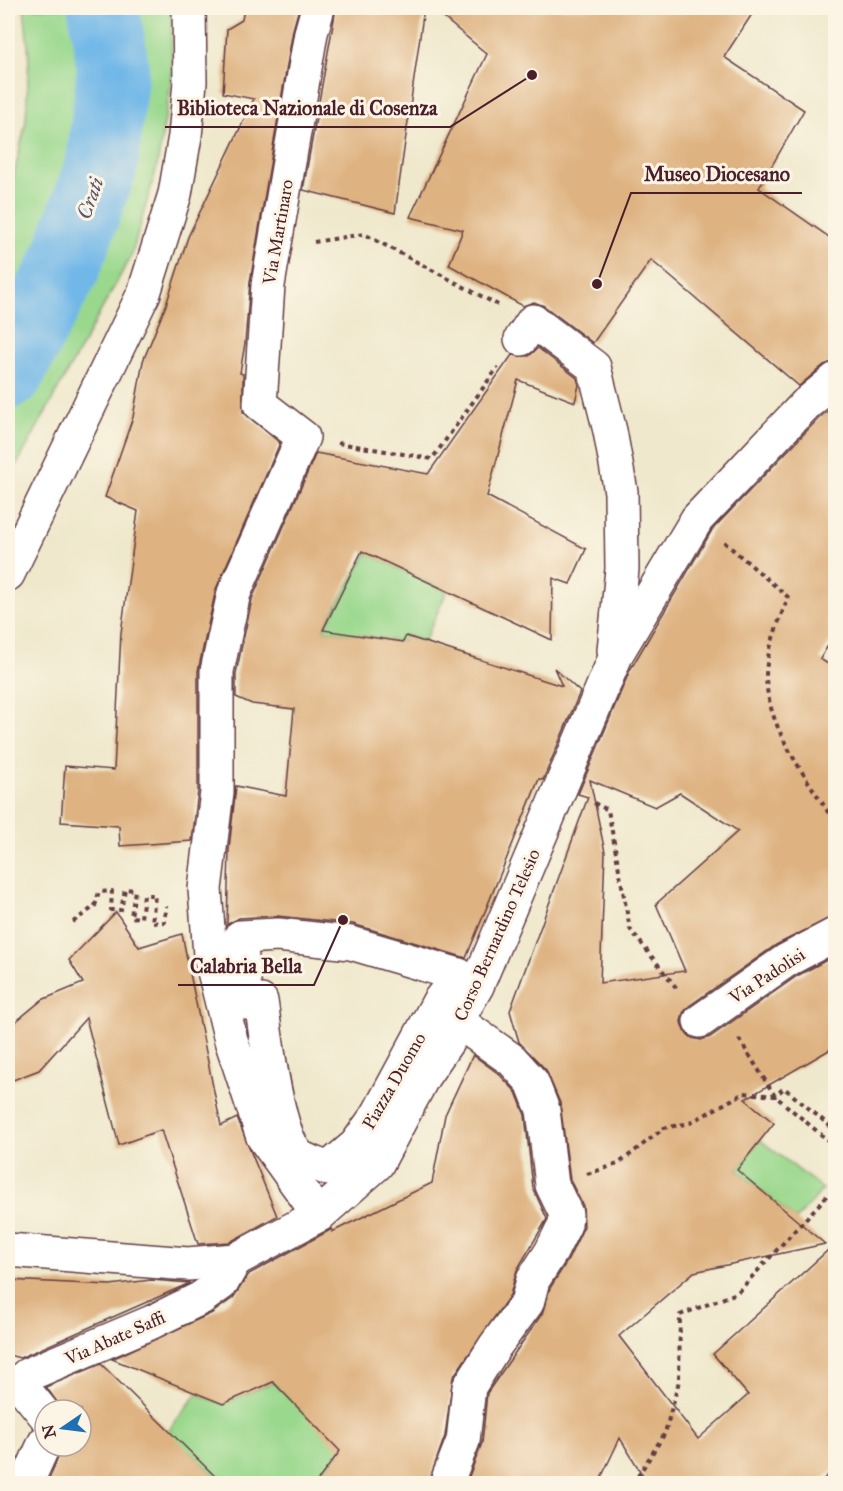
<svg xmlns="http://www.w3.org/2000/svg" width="843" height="1491" font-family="'IM FELL Great Primer',serif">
  <rect width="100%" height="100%" fill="#fcf5e5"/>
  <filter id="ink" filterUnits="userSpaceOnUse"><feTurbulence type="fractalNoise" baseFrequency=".0167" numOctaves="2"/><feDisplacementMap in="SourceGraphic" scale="12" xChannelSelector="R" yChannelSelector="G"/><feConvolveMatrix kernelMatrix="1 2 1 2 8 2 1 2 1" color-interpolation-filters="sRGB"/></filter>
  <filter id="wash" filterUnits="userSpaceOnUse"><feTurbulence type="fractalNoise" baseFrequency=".008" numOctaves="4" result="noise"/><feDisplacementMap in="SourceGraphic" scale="24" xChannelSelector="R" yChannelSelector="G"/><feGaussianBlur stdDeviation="1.35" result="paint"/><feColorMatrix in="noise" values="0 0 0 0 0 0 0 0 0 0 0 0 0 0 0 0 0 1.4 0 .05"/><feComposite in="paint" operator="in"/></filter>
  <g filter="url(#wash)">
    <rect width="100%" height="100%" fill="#efe8cc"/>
    <!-- green -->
    <g fill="#9ad88d" stroke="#727c5c" stroke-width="1.5">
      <polygon points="24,8 171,8 172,78 157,166 132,254 8,481 8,202 26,121 29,56"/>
      <polygon points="367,553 447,591 424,642 406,636 403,642 323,630"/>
      <polygon points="760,1140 823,1189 796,1220 737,1170"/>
      <polygon points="273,1382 342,1450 315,1483 223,1483 188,1450 165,1435 197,1394 223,1404"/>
    </g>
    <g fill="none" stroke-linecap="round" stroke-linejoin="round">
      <!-- river -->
      <polyline stroke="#71b7e8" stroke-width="72" points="8,373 65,266 102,164 113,69 104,8"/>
    </g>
    <g id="blocks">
      <!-- building -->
      <g fill="#deb281" fill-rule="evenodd">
        <polygon points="244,8 299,8 293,30 250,282 245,343 240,373 243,374 243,412 280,443 216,589 198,671 198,791 192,841 120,846 119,826 61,822 65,766 114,770 121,633 138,511 105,497 133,417 143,361 166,305 188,237 254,99 223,93 227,29 242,20"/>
        <polygon points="336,8 424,8 395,213 303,190"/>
        <polygon points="432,8 756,8 724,57 804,110 759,188 836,242 836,361 824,365 799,386 651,260 593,343 544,306 534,302 523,306 449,265 463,230 410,217 487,54"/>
        <polygon points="538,348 577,378 579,385 575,402 518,380 487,496 586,549 570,584 553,578 552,640 362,551 323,630 403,642 406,636 562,686 554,668 580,692 543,780 539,779 466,958 353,924 277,916 239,918 227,925 229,849 236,786 286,796 294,709 252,704 236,697 236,673 252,599 316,453 428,474 512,355 529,356"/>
        <path d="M836 404V632L820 659 836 669V915L776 945 689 1006 683 1013 681 1022 684 1031 692 1038 701 1040 710 1037 797 976 836 955V1046L745 1099 774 1123 737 1170 825 1244 694 1272 619 1336 698 1439 748 1395 713 1354 836 1243V1468L818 1484H648L620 1438 598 1484H466L482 1443 487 1393 542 1314 550 1288 568 1260 584 1226 583 1206 570 1180 560 1103 546 1070 519 1042 510 1011 588 797 578 794 630 670 712 530 819 418ZM590 780 655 807 680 793 738 831 656 904 685 971 600 983 605 852Z"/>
        <polygon points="116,912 139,947 182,934 221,1126 237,1118 277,1216 230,1242 198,1244 161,1130 119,1145 86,1018 39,1070 8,1082 8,1028 42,1000 83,983 69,960"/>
        <polygon points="473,1055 499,1074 516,1092 525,1115 533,1188 547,1219 517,1270 510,1295 453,1377 445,1436 428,1484 315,1484 340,1451 273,1382 223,1404 112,1359 212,1313 233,1298 249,1274 332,1229 332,1232 432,1183 445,1115"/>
        <polygon points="8,1280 110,1285 151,1280 190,1283 20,1358 8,1355"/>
        <polygon points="101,1364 223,1484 47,1484 63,1446 81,1446 81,1410 63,1410 46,1387"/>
      </g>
    </g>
  </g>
  <g filter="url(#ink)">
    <use href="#blocks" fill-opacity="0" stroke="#633d43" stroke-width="1.5"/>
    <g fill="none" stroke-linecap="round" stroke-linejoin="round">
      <!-- minor casing -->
      <g stroke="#633d43" stroke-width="36">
        <g id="minor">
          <polyline points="318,8 311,33 268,285 260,404 303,437 234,593 217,671 217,792 205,889 210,955 231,1040 263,1137 319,1215"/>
          <polyline points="521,339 533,321 594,367 610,431 621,492 622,569 614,650"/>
          <polyline points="8,574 144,293 175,194 185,136 190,82 189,8"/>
          <path d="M278 935 351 943 459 975 439 1001 378 1114 356 1145 328 1169C320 1165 305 1161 298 1155 276 1132 266 1035 261 1001L246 1003 240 937Z"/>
          <polyline points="700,1021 787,960 836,934"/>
          <polyline points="8,1250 188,1264 235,1260 319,1215 377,1164 423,1077 460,1023 462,1012 477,986 617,653 697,519 806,404 836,379"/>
          <polyline points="45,1415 19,1383 27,1375 152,1322 201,1298 222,1283 235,1260"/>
          <polyline points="26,1484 45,1442"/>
          <polyline points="446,1484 463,1441 469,1387 495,1346 527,1303 533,1280 551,1252 565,1224 566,1214 552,1185 543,1110 532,1082 512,1060 460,1023"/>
        </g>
      </g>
      <!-- path -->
      <g stroke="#633d43" stroke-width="4" stroke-dasharray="4.5 4.5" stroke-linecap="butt">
        <polyline points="314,242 364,234 498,305"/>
        <polyline points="338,443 432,459 498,367"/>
        <path d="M724 542 788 597C779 622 766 650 766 677 768 733 809 779 836 825"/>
        <polyline points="594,803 608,810 630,929 678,990"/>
        <polyline points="73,922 95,906 99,892 112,891 111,910 121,910 125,889 135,890 131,917 141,918 144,895 155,895 152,923 165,922 166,906"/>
        <polyline points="739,1039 775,1096 836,1147"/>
        <polyline points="587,1174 618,1164 664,1128 690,1123 744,1093 775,1096 784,1088 836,1131"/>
        <polyline points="633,1484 665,1433 679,1381 680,1315 737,1293 836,1186"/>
      </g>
      <!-- minor -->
      <use href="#minor" stroke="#fff" stroke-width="33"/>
    </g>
  </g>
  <g text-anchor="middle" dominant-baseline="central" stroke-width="6" stroke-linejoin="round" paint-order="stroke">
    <!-- street labels -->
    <g font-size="18" fill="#4a1f2b" stroke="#fcf5e5">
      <text transform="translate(278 232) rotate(-80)">Via Martinaro</text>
      <text transform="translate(497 935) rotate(-66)">Corso Bernardino Telesio</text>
      <text transform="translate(767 976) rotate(-33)">Via Padolisi</text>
      <text transform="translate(394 1081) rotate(-60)">Piazza Duomo</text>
      <text transform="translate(115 1338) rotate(-24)">Via Abate Saffi</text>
    </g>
    <!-- water labels -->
    <g font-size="20" font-style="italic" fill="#58546d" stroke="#fcf5e5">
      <text transform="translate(90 198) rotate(-70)">Crati</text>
    </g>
  </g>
  <!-- callouts -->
  <path fill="none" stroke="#4a1f2b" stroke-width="2" d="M532 75L450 127H165M597 284L631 193H802M343 920L314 985H178"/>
  <g fill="#4a1f2b" stroke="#fcf5e5" stroke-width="2">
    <circle cx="532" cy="75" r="6"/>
    <circle cx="597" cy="284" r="6"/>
    <circle cx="343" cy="920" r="6"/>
  </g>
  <g font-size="20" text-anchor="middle" font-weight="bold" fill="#4a1f2b" stroke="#fcf5e5" stroke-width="6" stroke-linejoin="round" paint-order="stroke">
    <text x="307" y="115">Biblioteca Nazionale di Cosenza</text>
    <text x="717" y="181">Museo Diocesano</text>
    <text x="246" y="973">Calabria Bella</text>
  </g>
  <!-- margin -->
  <rect width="843" height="1491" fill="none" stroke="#fcf5e5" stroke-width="30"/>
  <!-- north arrow -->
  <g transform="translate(63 1428) rotate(256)"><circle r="28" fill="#fcf5e5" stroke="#b59f9b" stroke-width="1.5"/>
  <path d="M0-4.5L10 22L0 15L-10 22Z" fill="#1f6fb2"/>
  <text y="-9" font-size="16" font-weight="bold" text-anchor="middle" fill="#4a1f2b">N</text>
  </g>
</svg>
